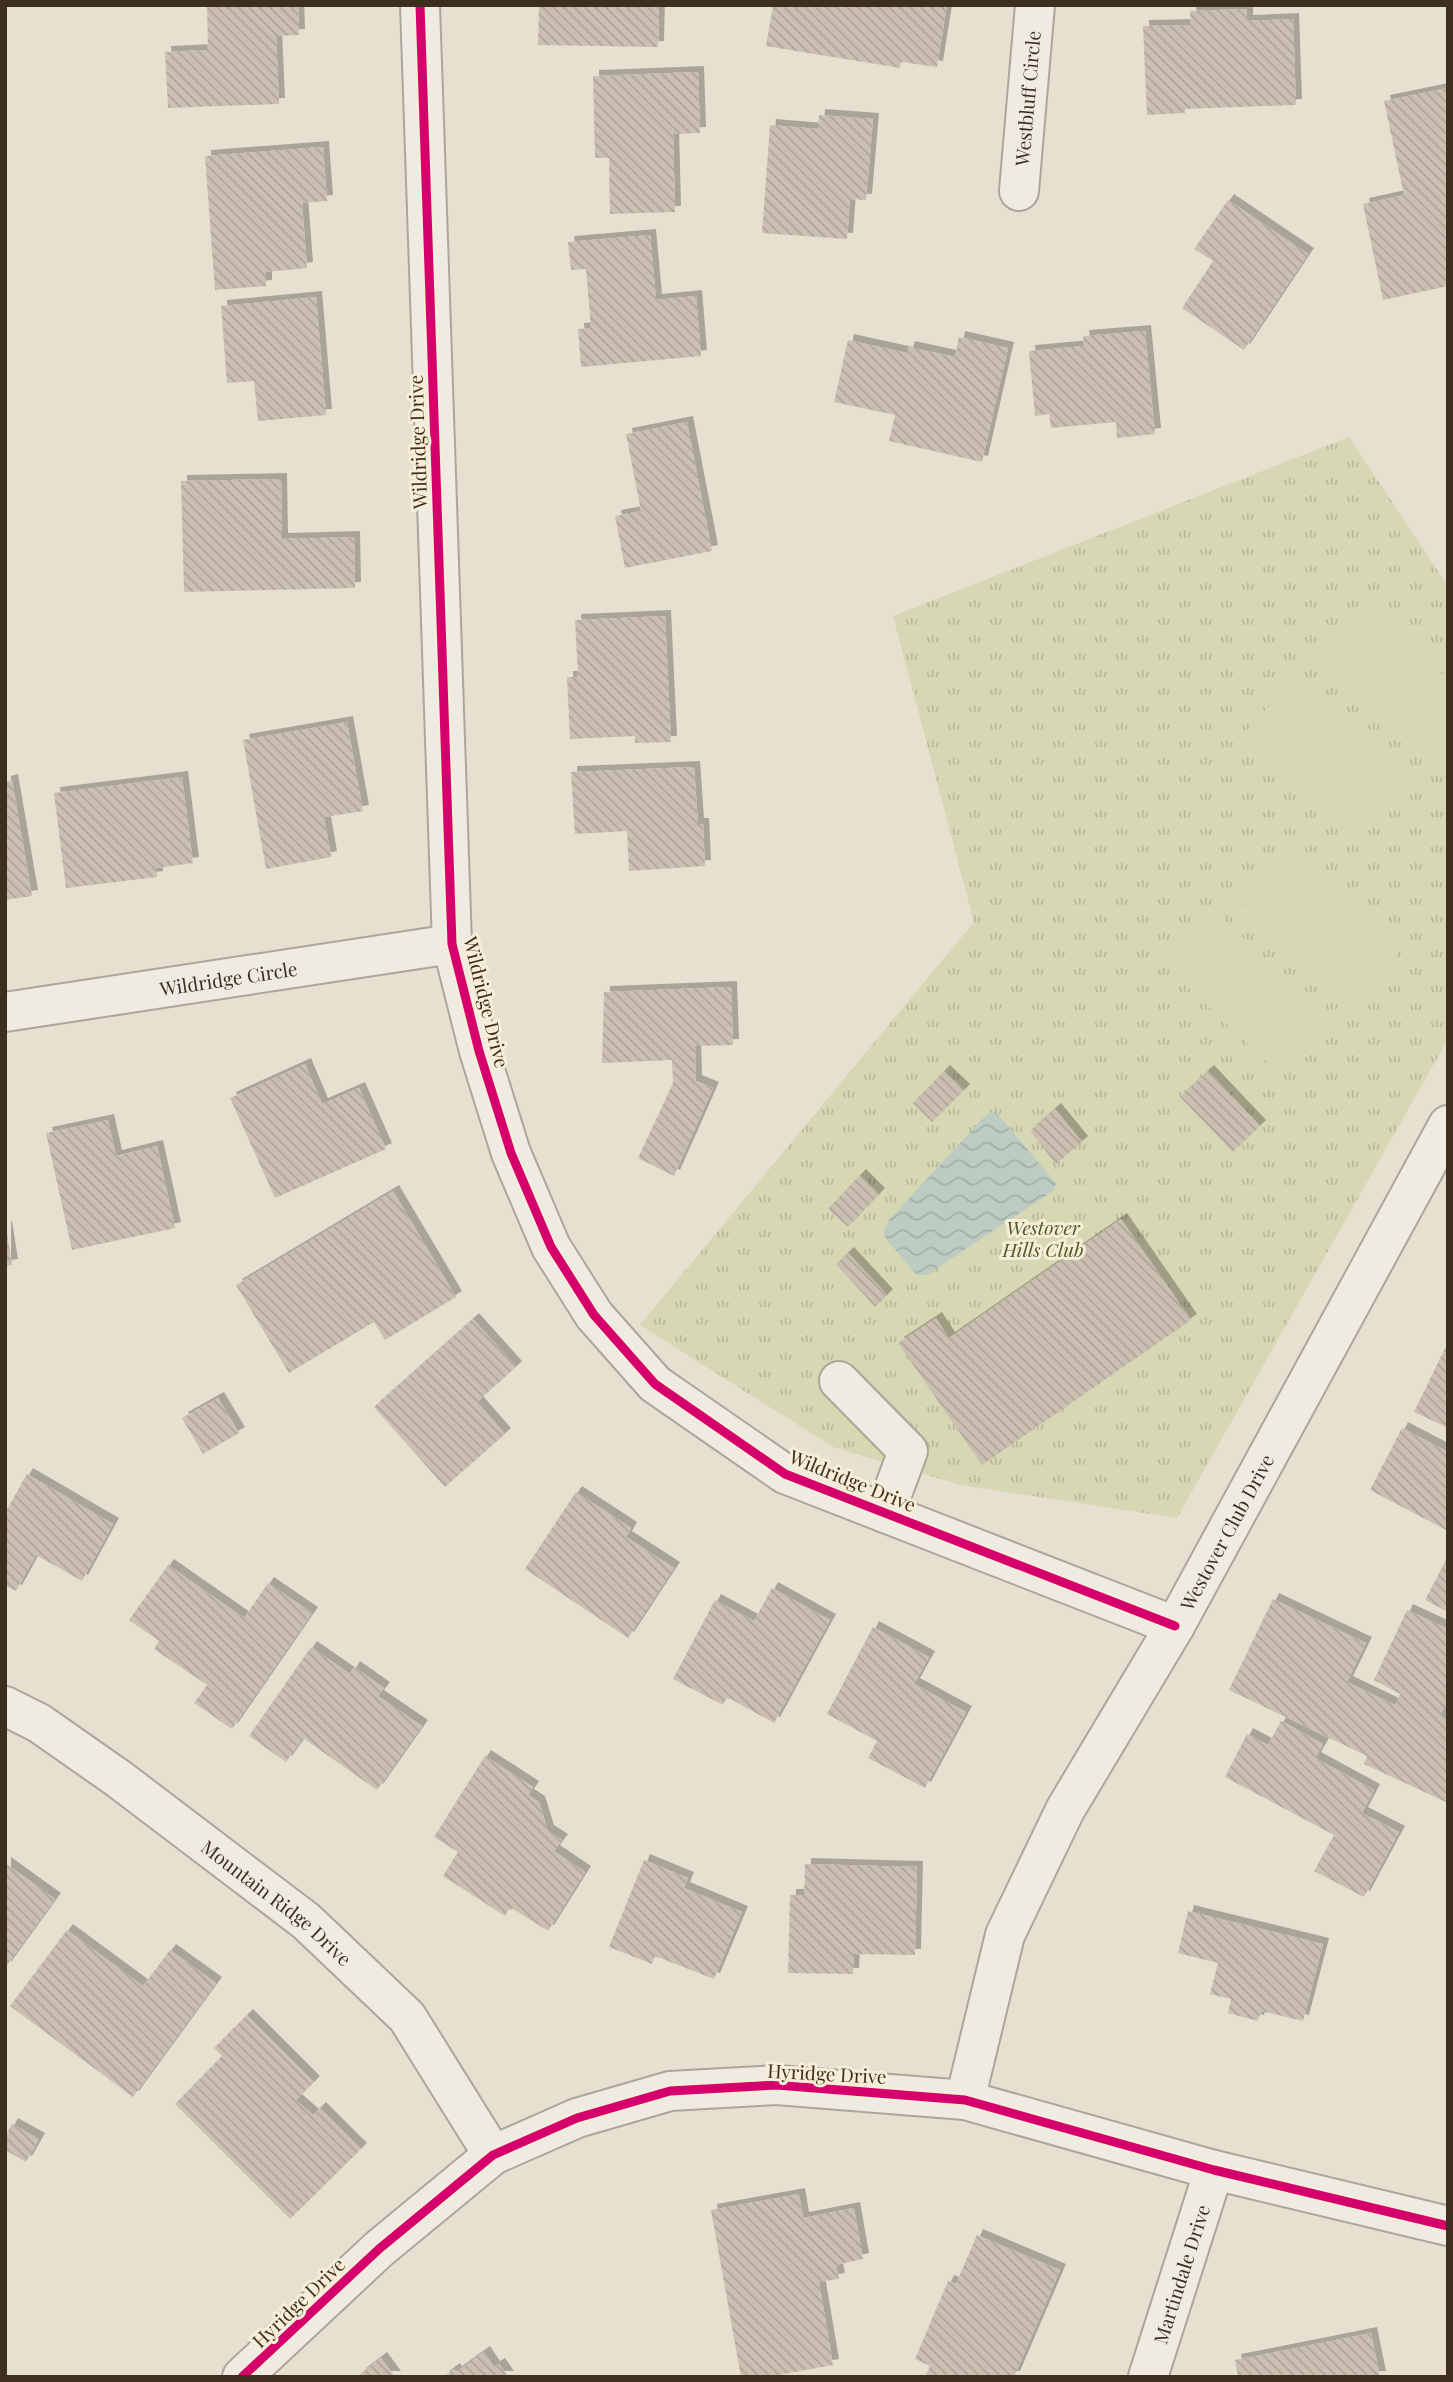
<svg xmlns="http://www.w3.org/2000/svg" width="1453" height="2382" font-family="'Playfair Display',serif">
  <defs>
    <pattern id="grass-tufts" width="24" height="20" patternUnits="userSpaceOnUse" patternTransform="scale(1.75)"><rect width="24" height="20" fill="#d6d7b3"/><path d="M3 7l-1-3M5 7V3M7 7l1-3M15 17l-1-3M17 17v-4M19 17l1-3" fill="none" stroke="#b9b99a"/></pattern>
    <pattern id="water-waves" width="16" height="10" patternUnits="userSpaceOnUse" patternTransform="scale(1.75)"><rect width="16" height="10" fill="#bcccc2"/><path d="M0 5q4-4 8 0t8 0" fill="none" stroke="#a2b0a6"/></pattern>
    <pattern id="building-back-hatch" width="6" height="6" patternUnits="userSpaceOnUse" patternTransform="scale(1.75)"><rect width="6" height="6" fill="#cbbfb2"/><path d="M-1 5l2 2M0 0l6 6M5-1l2 2" fill="none" stroke="#afa499"/></pattern>
    <filter id="shadow"><feDropShadow dx="6" dy="-6" stdDeviation="0" flood-color="#0004"/></filter>
  </defs>
  <rect width="100%" height="100%" fill="#e7e0d1"/>
  <!-- grass -->
  <polygon fill="url(#grass-tufts)" points="1349,437 1448,586 1448,1039 1177,1518 961,1485 833,1447 640,1325 974,922 893,616"/>
  <!-- pitch -->
  <g fill="#d6d7b3">
    <polygon points="1366,603 1448,680 1448,744 1428,765 1314,658"/>
    <polygon points="1297,676 1412,784 1361,838 1246,731"/>
    <polygon points="1287,844 1399,953 1349,1005 1236,896"/>
    <polygon points="1217,913 1332,1023 1281,1076 1166,966"/>
  </g>
  <!-- water -->
  <polygon fill="url(#water-waves)" points="996,1112 1056,1183 1053,1191 927,1275 917,1275 886,1239 884,1232 888,1221 987,1114"/>
  <!-- building -->
  <g fill="url(#building-back-hatch)" filter="url(#shadow)">
    <polygon points="207,5 298,5 299,35 276,36 279,104 168,108 165,52 208,50"/>
    <polygon points="539,5 659,5 658,47 538,45"/>
    <polygon points="773,5 947,5 937,67 901,62 900,68 766,46"/>
    <polygon points="1247,9 1247,21 1293,19 1296,105 1185,109 1185,113 1147,115 1143,26 1191,25 1190,11"/>
    <polygon points="698,72 700,133 673,134 675,212 610,214 609,158 595,158 593,76"/>
    <polygon points="1447,88 1448,286 1383,300 1363,204 1404,195 1384,101"/>
    <polygon points="819,115 873,119 866,200 850,199 847,239 762,233 770,125 818,129"/>
    <polygon points="323,147 327,201 302,203 307,268 266,272 266,286 215,290 205,156"/>
    <polygon points="1228,200 1308,254 1244,350 1182,308 1213,261 1194,249"/>
    <polygon points="650,235 656,300 696,296 701,356 581,367 578,329 591,328 586,269 571,270 568,242"/>
    <polygon points="316,297 326,415 258,421 254,381 227,383 221,306"/>
    <polygon points="1145,331 1155,434 1117,438 1116,422 1051,428 1049,414 1035,416 1029,351 1084,346 1083,336"/>
    <polygon points="959,337 1008,348 982,462 889,441 895,415 834,402 848,340 907,353 909,347 955,357"/>
    <polygon points="687,422 712,551 625,568 615,516 641,511 626,434"/>
    <polygon points="281,479 282,539 354,537 355,588 184,592 181,481"/>
    <polygon points="665,616 671,742 635,743 635,736 570,739 567,677 578,677 575,620"/>
    <polygon points="347,722 363,811 324,817 331,857 266,869 243,740"/>
    <polygon points="694,767 698,824 703,824 705,866 629,871 627,831 575,834 571,772"/>
    <polygon points="182,777 193,863 157,868 157,877 66,888 54,793"/>
    <polygon points="12,780 32,896 5,900 5,782"/>
    <polygon points="731,987 733,1045 695,1046 696,1081 713,1088 674,1176 638,1158 673,1083 672,1060 602,1063 604,992"/>
    <polygon points="305,1064 322,1104 359,1088 386,1149 275,1198 230,1098"/>
    <polygon points="944,1071 964,1090 932,1122 913,1103"/>
    <polygon points="1208,1071 1260,1126 1233,1152 1180,1097"/>
    <polygon points="1055,1109 1082,1142 1056,1164 1030,1131"/>
    <polygon points="108,1120 116,1156 157,1146 175,1228 72,1250 46,1133"/>
    <polygon points="860,1175 879,1194 848,1227 828,1209"/>
    <polygon points="393,1191 456,1297 385,1340 374,1322 289,1373 236,1285"/>
    <polygon points="1121,1219 1191,1320 982,1465 898,1343 936,1318 949,1338"/>
    <polygon points="6,1227 12,1265 5,1266 5,1228"/>
    <polygon points="848,1253 887,1295 875,1307 836,1264"/>
    <polygon points="473,1319 516,1367 477,1402 505,1434 445,1487 374,1407"/>
    <polygon points="1445,1348 1448,1350 1448,1428 1414,1412"/>
    <polygon points="218,1398 239,1433 203,1454 182,1418"/>
    <polygon points="1402,1428 1448,1452 1448,1531 1370,1490"/>
    <polygon points="27,1474 113,1524 82,1581 36,1555 16,1591 5,1585 5,1513"/>
    <polygon points="576,1492 631,1528 626,1537 674,1568 628,1638 525,1569"/>
    <polygon points="1448,1556 1448,1612 1425,1600"/>
    <polygon points="168,1565 244,1618 268,1583 312,1613 232,1729 194,1703 207,1685 154,1649 159,1641 129,1620"/>
    <polygon points="772,1588 830,1620 774,1723 727,1697 723,1705 673,1679 715,1600 754,1621"/>
    <polygon points="1273,1599 1366,1643 1347,1682 1395,1705 1400,1694 1374,1680 1407,1610 1448,1629 1448,1700 1440,1716 1448,1720 1448,1803 1364,1764 1367,1756 1229,1690"/>
    <polygon points="873,1627 929,1657 914,1684 966,1712 925,1788 868,1758 877,1741 827,1714"/>
    <polygon points="311,1647 350,1674 354,1667 384,1688 378,1696 422,1726 377,1790 303,1738 286,1762 249,1736"/>
    <polygon points="1281,1721 1323,1744 1315,1758 1374,1790 1362,1813 1399,1832 1364,1897 1314,1871 1334,1835 1225,1777 1247,1734 1268,1745"/>
    <polygon points="485,1756 533,1787 528,1795 539,1802 548,1831 562,1840 554,1851 585,1872 548,1931 510,1907 505,1916 443,1876 458,1852 434,1837"/>
    <polygon points="644,1860 688,1878 684,1888 742,1912 714,1979 655,1956 652,1964 609,1947"/>
    <polygon points="5,1863 55,1899 5,1968"/>
    <polygon points="805,1864 917,1867 915,1955 854,1954 853,1974 788,1973 790,1895 804,1895"/>
    <polygon points="1188,1911 1323,1944 1303,2021 1261,2011 1258,2021 1228,2013 1231,1999 1210,1994 1218,1963 1178,1953"/>
    <polygon points="67,1930 143,1986 170,1950 216,1983 133,2097 10,2006"/>
    <polygon points="247,2015 314,2082 296,2100 313,2115 320,2108 361,2149 290,2219 175,2104 222,2056 214,2048"/>
    <polygon points="12,2124 39,2139 26,2162 5,2150 5,2137"/>
    <polygon points="799,2194 803,2218 854,2208 863,2259 836,2265 839,2279 819,2282 833,2365 768,2377 741,2377 711,2210"/>
    <polygon points="977,2235 1060,2270 1014,2377 925,2377 930,2366 915,2359 948,2281 956,2284"/>
    <polygon points="1371,2333 1380,2377 1238,2377 1235,2360"/>
    <polygon points="484,2352 494,2367 499,2364 508,2377 443,2377 454,2369 456,2372"/>
    <polygon points="381,2358 395,2377 362,2377 360,2374"/>
  </g>
  <g fill="none" stroke-linecap="round" stroke-linejoin="round">
    <!-- minor casing -->
    <g stroke="#ada599" stroke-width="42">
      <g id="minor">
        <polyline points="420,5 452,944 479,1051 511,1153 551,1247 594,1315 655,1384 785,1474 1175,1626"/>
        <path id="s1" d="M1019 191 1035 5"/>
        <path id="s2" d="M5 1012 452 944"/>
        <polyline points="839,1381 908,1451 885,1513"/>
        <path id="s3" d="M5 1706 39 1723 119 1779 306 1921 407 2017 493 2155"/>
        <path id="s4" d="M965 2100 1005 1935 1065 1810 1175 1626 1448 1125"/>
        <polyline points="242,2377 379,2249 493,2155 577,2118 670,2091 777,2085 965,2100 1214,2170 1448,2226"/>
        <path id="s5" d="M1148 2377 1214 2170"/>
      </g>
    </g>
    <!-- minor -->
    <use href="#minor" stroke="#efebe3" stroke-width="38"/>
    <!-- cycleway casing -->
    <g stroke="#f7eed8" stroke-width="13">
      <g id="cycleway">
        <polyline points="420,5 452,944 479,1051 511,1153 551,1247 594,1315 655,1384 785,1474 1175,1626"/>
        <polyline points="242,2377 379,2249 493,2155 577,2118 670,2091 777,2085 965,2100 1214,2170 1448,2226"/>
      </g>
    </g>
    <!-- cycleway -->
    <use href="#cycleway" stroke="#d6006c" stroke-width="9"/>
  </g>
  <g text-anchor="middle" dominant-baseline="central" stroke-width="6" stroke-linejoin="round" paint-order="stroke">
    <!-- street labels -->
    <g font-size="19" fill="#3d2e20" stroke="#f7eed8">
      <text stroke="none"><textPath href="#s1" startOffset="93">Westbluff Circle</textPath></text>
      <text transform="translate(417 442) rotate(-92)">Wildridge Drive</text>
      <text stroke="none"><textPath href="#s2" startOffset="226">Wildridge Circle</textPath></text>
      <text transform="translate(487 1002) rotate(76)">Wildridge Drive</text>
      <text transform="translate(853 1480) rotate(22)">Wildridge Drive</text>
      <text stroke="none"><textPath href="#s4" startOffset="630">Westover Club Drive</textPath></text>
      <text stroke="none"><textPath href="#s3" startOffset="336">Mountain Ridge Drive</textPath></text>
      <text transform="translate(827 2073) rotate(3)">Hyridge Drive</text>
      <text stroke="none"><textPath href="#s5" startOffset="108">Martindale Drive</textPath></text>
      <text transform="translate(298 2302) rotate(-44)">Hyridge Drive</text>
    </g>
    <!-- park labels -->
    <g font-size="19" font-style="italic" fill="#4d5a26" stroke="#f7eed8">
      <text x="1043" y="1227">Westover<tspan x="1043" dy="22">Hills Club</tspan></text>
    </g>
  </g>
  <!-- border -->
  <rect width="1453" height="2382" fill="none" stroke="#3d2e20" stroke-width="14"/>
</svg>
